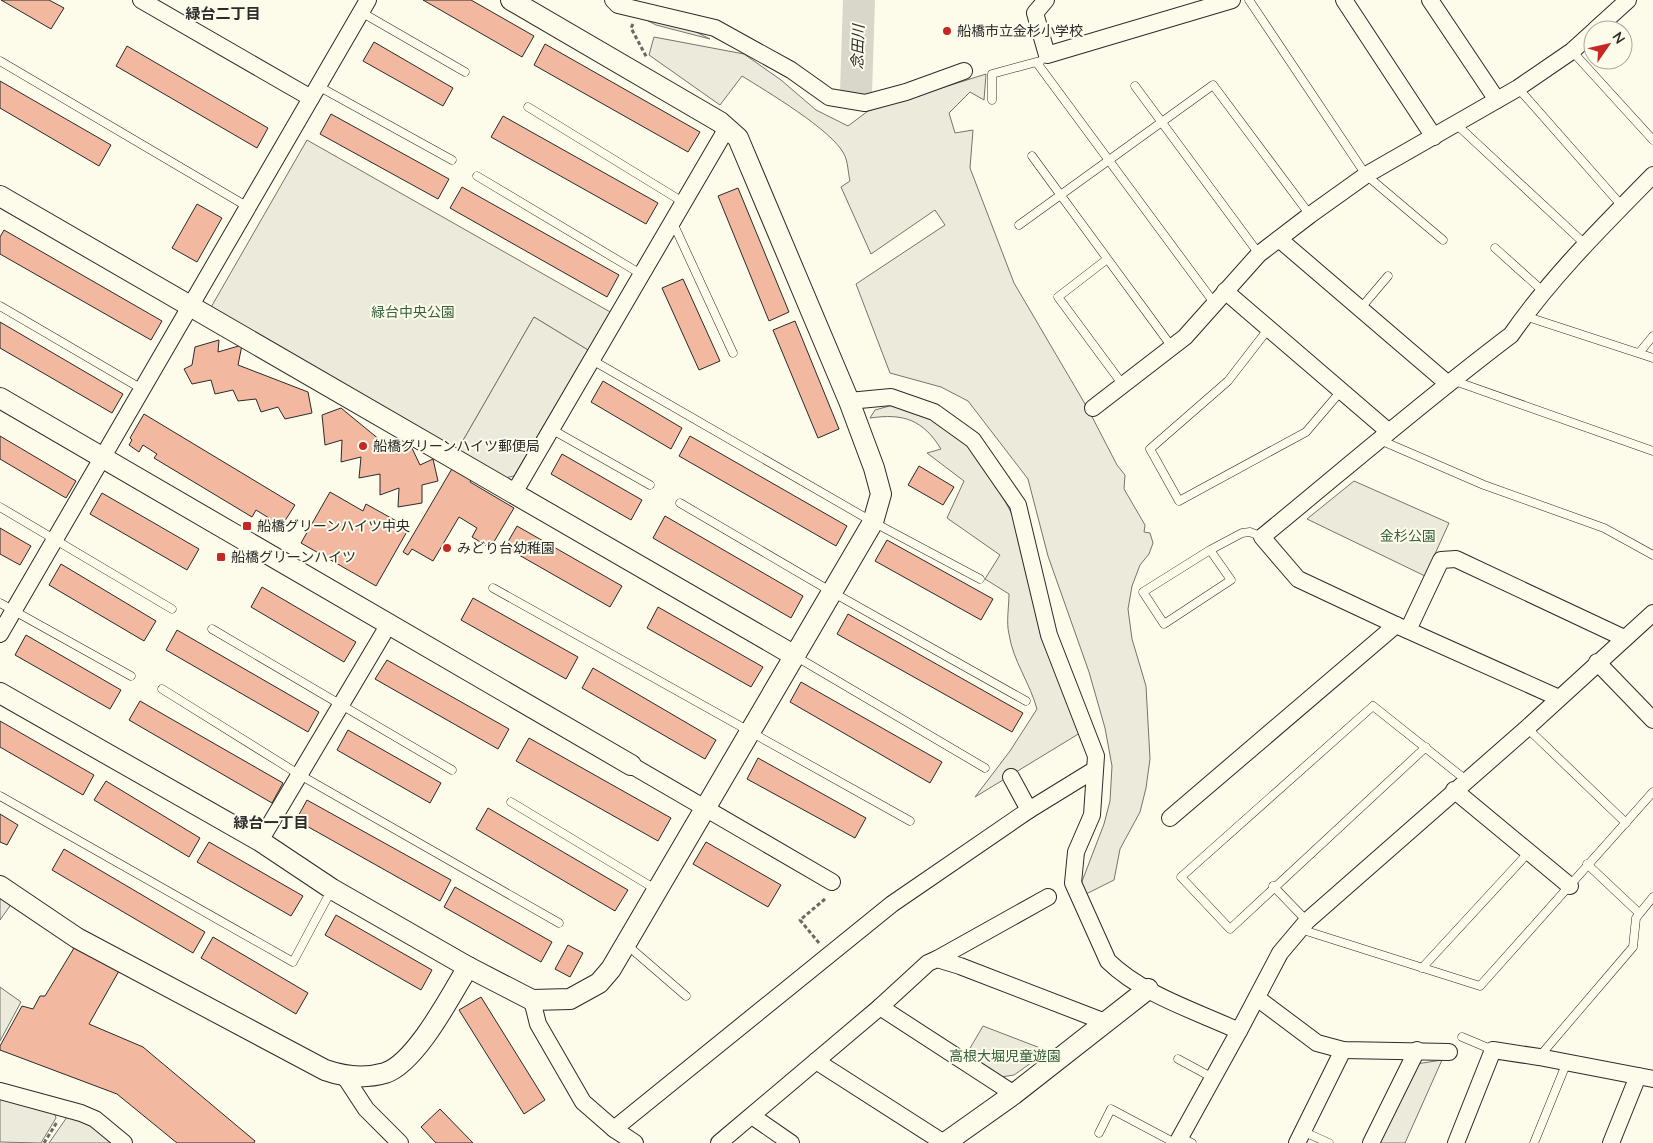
<svg xmlns="http://www.w3.org/2000/svg" width="1653" height="1143" font-family="'Nunito Sans','Noto Sans JP',sans-serif">
  <rect width="100%" height="100%" fill="#fdfbea"/>
  <!-- green -->
  <g fill="#ecebdb" stroke="#74746e">
    <polygon points="608,0 633,0 710,39 656,25"/>
    <path d="M654 37 744 54 781 80 816 110 848 126 868 111 986 74 984 100 970 92 949 113 955 133 973 130 970 168 1014 283 1088 409 1117 465 1125 475 1124 489 1145 525 1144 532 1150 533 1153 543 1149 554 1140 565 1132 586 1128 609 1132 639 1146 686 1150 759 1146 788 1140 812 1120 849 1114 880 1084 895 1081 884 1104 824 1110 801 1112 766 1105 728 1089 672 1048 556 1028 479 968 401 941 387 890 373 856 284 945 225 935 210 871 254 841 187 850 181C848 173 848 161 844 154 832 130 766 91 742 76L720 105 649 55Z"/>
    <polygon points="307,140 612,313 588,350 534,317 457,451 210,309"/>
    <path d="M893 405 948 426 985 463 1015 520 1041 637 1080 733 975 797 1010 751 1037 709C1030 683 1013 661 1009 634 1006 622 1009 607 1009 594L985 579 1000 555 947 518 964 481 927 453 941 449C923 420 904 413 870 418L875 410Z"/>
    <polygon points="1354,481 1449,523 1425,576 1307,519"/>
    <polygon points="0,895 12,903 0,920"/>
    <polygon points="0,987 21,1002 0,1041"/>
    <polygon points="983,1026 1048,1051 1014,1075 1001,1077 966,1055"/>
    <polygon points="1442,1060 1405,1143 1376,1143 1416,1064"/>
    <polygon points="0,1095 54,1111 56,1118 41,1143 0,1142"/>
    <polygon points="67,1117 81,1118 118,1143 49,1143"/>
  </g>
  <!-- parking -->
  <polygon fill="#eceadb" stroke="#74746e" points="534,317 588,350 514,476 505,478 457,451"/>
  <g fill="none" stroke-linecap="round" stroke-linejoin="round">
    <!-- river -->
    <polyline stroke="#d8d7c9" stroke-width="32" points="856,93 859,0"/>
  </g>
  <!-- building -->
  <g fill="#f2b8a0" stroke="#2b2b2b">
    <polygon points="1,0 49,0 64,8 51,29"/>
    <polygon points="423,0 471,0 534,36 522,57"/>
    <polygon points="374,42 453,88 443,106 363,61"/>
    <polygon points="545,44 700,132 688,152 534,65"/>
    <polygon points="127,46 268,128 257,148 116,66"/>
    <polygon points="0,81 111,145 99,166 0,108"/>
    <polygon points="331,114 449,179 438,199 320,134"/>
    <polygon points="503,116 658,203 646,224 491,137"/>
    <polygon points="462,187 619,275 607,297 450,208"/>
    <polygon points="738,188 789,312 769,321 718,196"/>
    <polygon points="197,204 222,218 197,262 172,248"/>
    <polygon points="4,230 162,321 151,340 0,254 0,237"/>
    <polygon points="683,279 720,361 699,370 662,288"/>
    <polygon points="795,321 839,429 818,438 773,330"/>
    <polygon points="0,322 123,394 112,413 0,348"/>
    <polygon points="219,340 218,352 242,345 238,365 308,392 312,413 285,419 278,407 261,412 256,399 238,401 233,390 215,394 211,380 192,384 184,369 192,365 195,347"/>
    <polygon points="603,381 682,428 671,449 591,402"/>
    <polygon points="341,408 397,454 410,444 420,465 433,459 438,481 422,485 422,503 398,507 399,488 380,495 380,474 359,478 361,457 341,462 342,440 325,445 322,415"/>
    <polygon points="144,414 295,505 281,527 277,525 275,529 266,524 269,518 256,510 252,517 154,458 157,454 143,445 139,452 129,445 132,440 130,438"/>
    <polygon points="0,436 76,481 66,498 0,459"/>
    <polygon points="690,436 847,526 836,546 679,456"/>
    <polygon points="562,454 642,500 631,520 551,474"/>
    <polygon points="919,466 954,487 943,505 908,485"/>
    <polygon points="453,467 472,478 470,482 514,508 492,545 489,543 487,546 472,537 477,528 459,517 433,561 412,549 408,555 403,552"/>
    <polygon points="330,492 363,511 366,504 409,528 376,586 301,543"/>
    <polygon points="102,493 199,549 187,570 90,514"/>
    <polygon points="665,516 803,596 791,618 653,538"/>
    <polygon points="517,526 622,586 610,607 505,547"/>
    <polygon points="0,528 31,546 20,565 0,554"/>
    <polygon points="887,540 993,599 981,620 875,561"/>
    <polygon points="61,564 156,621 144,641 49,585"/>
    <polygon points="262,587 356,642 344,662 251,607"/>
    <polygon points="473,598 578,657 566,679 461,620"/>
    <polygon points="658,607 763,667 751,687 647,628"/>
    <polygon points="848,614 1023,713 1012,732 837,634"/>
    <polygon points="177,630 319,712 308,732 166,650"/>
    <polygon points="26,635 121,690 110,709 15,655"/>
    <polygon points="387,660 509,729 498,749 375,679"/>
    <polygon points="593,668 716,740 705,759 582,688"/>
    <polygon points="801,682 942,762 930,783 790,702"/>
    <polygon points="140,701 283,783 272,803 129,720"/>
    <polygon points="0,721 94,775 83,795 0,747"/>
    <polygon points="348,730 441,783 430,803 337,750"/>
    <polygon points="529,738 671,818 658,841 516,761"/>
    <polygon points="758,758 866,818 855,838 747,779"/>
    <polygon points="106,781 200,838 189,857 94,800"/>
    <polygon points="307,800 451,880 440,901 296,820"/>
    <polygon points="488,808 628,890 615,911 476,829"/>
    <polygon points="0,814 18,825 7,845 0,842"/>
    <polygon points="209,842 303,896 291,916 197,862"/>
    <polygon points="706,842 781,885 768,907 693,864"/>
    <polygon points="64,849 205,932 193,953 52,870"/>
    <polygon points="455,887 552,942 541,962 444,907"/>
    <polygon points="336,915 432,970 421,990 325,935"/>
    <polygon points="213,937 308,993 296,1014 201,958"/>
    <polygon points="568,945 583,953 570,977 555,969"/>
    <polygon points="74,948 119,971 89,1024 143,1047 255,1141 254,1143 177,1143 117,1094 0,1050 0,1046 22,1006 33,1009 40,996 45,996"/>
    <polygon points="481,997 545,1100 524,1114 459,1010"/>
    <polygon points="440,1109 473,1143 436,1143 421,1127"/>
  </g>
  <g fill="none" stroke-linecap="round" stroke-linejoin="round">
    <!-- service casing -->
    <g stroke="#2b2b2b" stroke-width="9">
      <g id="service">
        <polyline points="1249,0 1366,175 1443,240"/>
        <polyline points="361,12 465,72"/>
        <polyline points="1572,51 1653,140"/>
        <polyline points="0,61 248,207"/>
        <polyline points="1037,63 1215,304"/>
        <polyline points="318,86 452,160"/>
        <polyline points="1135,86 1259,254"/>
        <polyline points="1518,88 1622,206"/>
        <polyline points="992,100 992,74 1040,61"/>
        <polyline points="528,107 683,202"/>
        <polyline points="1456,124 1585,244"/>
        <polyline points="1032,156 1172,347"/>
        <polyline points="477,176 641,274"/>
        <polyline points="673,223 733,353"/>
        <polyline points="1019,225 1213,85 1310,215"/>
        <polyline points="1495,248 1544,292"/>
        <polyline points="1106,260 1058,297 1123,385"/>
        <polyline points="0,306 142,389"/>
        <polyline points="1360,309 1388,276"/>
        <polyline points="1525,316 1653,358"/>
        <polyline points="1269,328 1228,381 1150,449 1179,501 1306,432 1341,391"/>
        <polyline points="1639,353 1653,336"/>
        <polyline points="592,360 873,522 980,579"/>
        <polyline points="1452,380 1653,451"/>
        <polyline points="551,429 650,485"/>
        <polyline points="1380,440 1484,485 1604,528 1653,555"/>
        <polyline points="680,503 832,592 1026,701"/>
        <polyline points="0,507 172,609"/>
        <polyline points="1210,550 1231,580 1164,624 1143,592 1210,550 1242,533 1250,532 1262,537"/>
        <polyline points="493,588 910,821"/>
        <polyline points="0,603 131,676"/>
        <polyline points="212,629 452,770"/>
        <polyline points="795,656 985,768"/>
        <polyline points="162,689 300,775 559,923"/>
        <polyline points="1527,728 1626,823"/>
        <polyline points="1426,747 1230,929 1181,877 1373,706 1466,780"/>
        <polyline points="0,796 293,962 332,889"/>
        <polyline points="511,802 657,890"/>
        <polyline points="1587,864 1639,913"/>
        <polyline points="1273,886 1307,921"/>
        <polyline points="1300,929 1480,986 1653,792"/>
        <polyline points="627,945 686,996"/>
        <polyline points="1422,968 1529,852"/>
        <polyline points="1462,1037 1493,1050"/>
        <polyline points="1539,1057 1633,947 1636,918 1653,897"/>
        <polyline points="1178,1059 1213,1078"/>
        <polyline points="1302,1131 1329,1143"/>
        <polyline points="1099,1133 1111,1109 1175,1143"/>
        <polyline points="1180,1137 1192,1143"/>
        <polyline points="1534,1143 1567,1062"/>
      </g>
    </g>
    <!-- minor casing -->
    <g stroke="#2b2b2b" stroke-width="18">
      <g id="minor">
        <polyline points="141,0 311,98"/>
        <polyline points="613,0 618,5 715,28 791,70 829,97 865,103 906,92 964,71"/>
        <polyline points="1046,0 1035,13 1047,55 1232,0"/>
        <polyline points="1344,0 1434,137"/>
        <polyline points="1430,0 1497,100"/>
        <polyline points="1595,30 1628,0"/>
        <polyline points="1279,239 1447,383"/>
        <polyline points="1225,291 1388,431"/>
        <path d="M849 401 891 397 934 412 973 440 1018 505 1049 635 1096 756 1092 815 1076 852 1073 883 1108 961C1143 995 1196 1011 1239 1031L1280 953 1307 921 1527 728 1653 613"/>
        <polyline points="1093,408 1185,337 1259,254 1310,215 1366,175 1518,88 1572,51 1593,32"/>
        <polyline points="514,493 727,128"/>
        <polyline points="1408,630 1441,560 1456,559 1624,638"/>
        <polyline points="0,634 368,0"/>
        <polyline points="1597,662 1653,720"/>
        <path d="M1559 698 1396 625 1298 579 1262 537C1345 469 1426 399 1511 335 1552 276 1603 226 1653 175"/>
        <polyline points="631,765 832,882"/>
        <polyline points="1011,777 1029,810"/>
        <polyline points="1454,790 1570,886"/>
        <polyline points="1170,818 1396,625"/>
        <polyline points="260,841 389,624"/>
        <polyline points="937,959 1048,897"/>
        <polyline points="1257,998 1317,1043 1343,1050 1449,1052"/>
        <polyline points="532,1000 538,1024 583,1102 614,1129 635,1143"/>
        <polyline points="880,1007 1014,1094"/>
        <polyline points="816,1061 944,1143"/>
        <polyline points="345,1077 366,1109 400,1143"/>
        <polyline points="0,1091 81,1113 95,1119 124,1143"/>
        <polyline points="752,1116 791,1143"/>
        <polyline points="614,1129 892,904 1029,810 1094,770"/>
        <polyline points="719,1143 880,1007 928,963 937,959 960,966 1105,1022"/>
        <polyline points="1177,1143 1239,1031"/>
        <polyline points="1297,1143 1343,1050"/>
        <polyline points="1371,1143 1417,1050"/>
        <polyline points="1456,1143 1493,1050 1539,1057 1653,1079"/>
        <polyline points="1611,1143 1638,1076"/>
      </g>
    </g>
    <!-- tertiary casing -->
    <g stroke="#2b2b2b" stroke-width="22">
      <g id="tertiary">
        <polyline points="0,196 795,656"/>
        <polyline points="0,398 631,765"/>
        <polyline points="0,693 260,841 332,889 468,967 532,1000 570,999 599,983 611,969 873,522 881,494 874,468 849,401 738,138 720,122 511,0"/>
        <path d="M0 886 77 938 325 1070C345 1077 364 1079 385 1073 416 1063 451 995 468 967"/>
        <polyline points="945,1143 1014,1094 1148,989"/>
      </g>
    </g>
    <!-- path -->
    <g stroke="#6a6964" stroke-width="3" stroke-dasharray="4 2.5" stroke-linecap="butt">
      <polyline points="633,24 631,28 647,58"/>
      <polyline points="819,943 800,920 825,899"/>
      <polyline points="44,1143 57,1122"/>
    </g>
    <!-- service -->
    <use href="#service" stroke="#fdfbea" stroke-width="8"/>
    <!-- minor -->
    <use href="#minor" stroke="#fdfbea" stroke-width="16"/>
    <!-- tertiary -->
    <use href="#tertiary" stroke="#fdfbea" stroke-width="20"/>
  </g>
  <!-- markers -->
  <g fill="#c62828" stroke="#fdfbea" stroke-width="2">
    <circle cx="947" cy="31" r="5"/>
    <circle cx="363" cy="446" r="5"/>
    <rect x="242" y="521" width="10" height="10" rx="2.5"/>
    <circle cx="447" cy="548" r="5"/>
    <rect x="216" y="552" width="10" height="10" rx="2.5"/>
  </g>
  <g text-anchor="middle" dominant-baseline="central" stroke-width="4" stroke-linejoin="round" paint-order="stroke">
    <!-- poi labels -->
    <g font-size="14" fill="#2b2b2b" stroke="#fdfbea" text-anchor="start">
      <text x="957" y="31">船橋市立金杉小学校</text>
      <text x="373" y="446">船橋グリーンハイツ郵便局</text>
      <text x="257" y="526">船橋グリーンハイツ中央</text>
      <text x="457" y="548">みどり台幼稚園</text>
      <text x="231" y="557">船橋グリーンハイツ</text>
    </g>
    <!-- park labels -->
    <g font-size="14" fill="#34623c" stroke="#fdfbea">
      <text x="413" y="312">緑台中央公園</text>
      <text x="1408" y="536">金杉公園</text>
      <text x="1005" y="1056">高根大堀児童遊園</text>
    </g>
    <!-- neighbourhood labels -->
    <g font-size="15" font-weight="bold" fill="#2b2b2b" stroke="#fdfbea">
      <text x="223" y="14">緑台二丁目</text>
      <text x="271" y="823">緑台一丁目</text>
    </g>
    <!-- water labels -->
    <g font-size="15" font-style="italic" fill="#2b2b2b" stroke="#fdfbea">
      <text transform="translate(858 47) rotate(-88)">念田川</text>
    </g>
  </g>
  <!-- north arrow -->
  <g transform="translate(1608 45) rotate(56)"><circle r="24" fill="#fdfbea" stroke="#a9a89e"/>
  <path d="M0-4L9 19L0 12L-9 19Z" fill="#c62828"/>
  <text y="-8" font-size="14" font-weight="bold" text-anchor="middle" fill="#2b2b2b">N</text>
  </g>
</svg>
